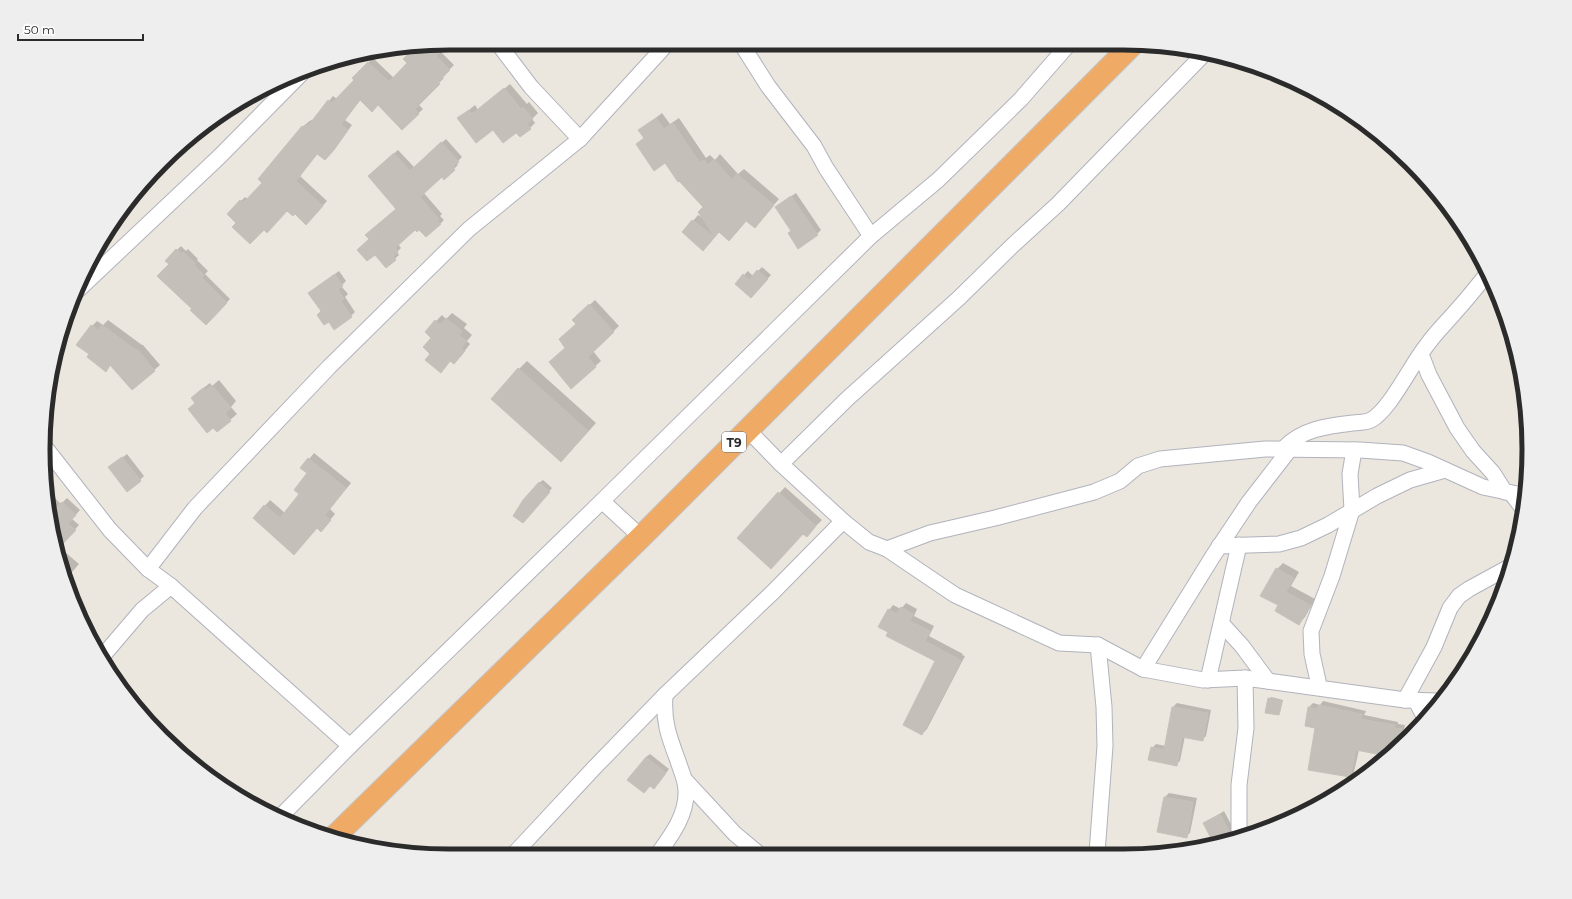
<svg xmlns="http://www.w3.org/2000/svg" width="1572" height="899" font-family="Montserrat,sans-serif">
  <rect width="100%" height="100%" fill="#ebe6de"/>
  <!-- shadow -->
  <g fill="#0003">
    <polygon points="417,46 422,46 425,50 428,46 442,46 443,48 440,51 454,65 442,77 444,78 418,104 423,109 402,129 378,104 361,99 345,120 352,125 338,144 318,153 300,176 327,201 311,219 287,210 264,229 238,223 228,214 245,197 248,199 263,183 302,127 311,120 313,121 333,96 337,99 356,80 353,78 373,58 394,78 408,63 405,59"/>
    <polygon points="510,84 527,104 529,102 538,113 532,119 535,123 530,128 516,131 493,129 459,118 475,105 478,110"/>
    <polygon points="662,113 670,124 679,118 706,158 710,155 715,160 720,154 738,174 744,169 779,199 760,221 747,220 735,234 719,231 709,244 693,221 698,215 703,218 704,207 666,161 637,144 645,137 640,130"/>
    <polygon points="446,139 462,157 456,163 458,165 444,178 442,176 423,192 442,214 440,216 444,220 440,224 416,229 398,244 401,248 397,252 399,255 386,267 370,239 397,208 373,172 398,150 414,167"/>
    <polygon points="796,193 821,230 817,234 792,231 780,204"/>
    <polygon points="181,246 186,251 188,249 198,259 197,260 208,271 205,274 230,299 206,324 193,309 170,264 166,261"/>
    <polygon points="762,267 771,275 755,293 744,275 748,271 753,276"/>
    <polygon points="339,271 346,281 341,286 348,294 345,297 355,312 351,316 314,289"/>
    <polygon points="595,300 619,326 593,351 601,361 571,387 566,347 577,324 579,315"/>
    <polygon points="452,313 467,324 464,328 472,335 467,341 470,344 460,357 451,360 440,372 432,354 432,337 436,321 442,315 446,319"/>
    <polygon points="108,320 142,345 143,345 160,365 132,389 111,365 106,370 91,354 92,326 97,321 103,325"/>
    <polygon points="527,361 596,423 569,453 519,369"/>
    <polygon points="219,380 236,401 231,407 237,414 217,431 196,402 198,392 210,383 212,386"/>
    <polygon points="1525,405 1528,423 1528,429 1520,420 1524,417 1519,411"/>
    <polygon points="314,453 351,483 330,509 335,514 326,525 317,527 254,518 270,500 285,513 301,494 308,473 302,468"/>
    <polygon points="127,454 144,476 140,480 114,464"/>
    <polygon points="543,480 552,488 527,519 539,483"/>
    <polygon points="785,487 822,520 812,530 803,533 739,538"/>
    <polygon points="55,498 61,504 67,498 80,510 72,519 79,525 59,547 79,564 66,579 51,529 48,506"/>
    <polygon points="1283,563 1299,572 1291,586 1315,599 1305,617 1299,624 1279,605 1277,569"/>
    <polygon points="906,603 917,609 914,616 934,626 929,636 963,654 962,655 965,656 927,729 922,734 937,661 890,632 889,610 893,605 901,609"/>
    <polygon points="1271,697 1283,700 1280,712 1279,714 1269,699"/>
    <polygon points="1323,701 1366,711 1364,715 1398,722 1398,724 1405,725 1401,744 1388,755 1359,750 1354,772 1350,776 1316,727 1309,707 1313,703 1320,705"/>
    <polygon points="1177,703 1211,710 1206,736 1202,740 1185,736 1180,761 1176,764 1152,748 1156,744 1166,746 1173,707"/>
    <polygon points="650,754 669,769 658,784 646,757"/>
    <polygon points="1169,793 1197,798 1190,833 1186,836 1158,831 1165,797"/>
    <polygon points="1224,811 1234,830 1230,834 1205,823"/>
  </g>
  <!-- building -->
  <g fill="#c4c0b9" stroke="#c6c2b8">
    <polygon points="426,46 433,46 440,53 436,56 450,70 438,82 440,84 415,109 419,114 402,130 378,105 372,112 360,100 341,125 348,130 334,150 325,160 317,154 296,181 323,206 306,225 295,214 293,216 287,211 267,233 264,230 250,244 232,227 236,223 227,214 240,200 243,203 262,183 258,179 302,126 303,128 306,124 308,126 328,100 332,103 354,80 352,78 368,62 389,82 407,63 403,59 414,48 420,53"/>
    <polygon points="504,88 521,109 523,107 533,119 527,124 531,129 520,137 516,133 503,143 493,130 476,143 457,118 469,110 472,114"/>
    <polygon points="656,118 664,129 673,123 700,163 704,160 708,165 714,159 732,180 737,174 774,205 755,228 746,221 729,241 719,232 703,251 682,232 692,220 715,237 698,212 703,207 679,181 678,182 665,163 654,171 636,144 644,138 638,130"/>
    <polygon points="441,142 459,162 453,167 455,170 444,180 442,177 420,197 439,219 437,221 441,224 426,237 419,230 417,232 415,230 395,248 398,252 393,256 396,260 386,268 375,255 367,261 357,250 369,239 365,235 396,209 368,176 394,153 410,171"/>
    <polygon points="791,196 818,235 798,249 788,233 791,231 775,207"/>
    <polygon points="176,249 182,254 183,252 195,263 194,265 204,275 202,278 227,303 206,325 190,310 192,309 157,276 169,264 165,261"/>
    <polygon points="757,270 768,279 751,298 735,284 743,274 749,280"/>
    <polygon points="335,274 343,286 338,289 344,299 341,301 352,317 334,330 329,322 324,325 317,315 321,311 308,293"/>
    <polygon points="589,304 614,332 588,357 596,367 571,389 549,362 565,348 559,339 576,324 572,320"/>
    <polygon points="446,318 462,331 459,335 467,341 461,348 465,351 454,364 450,361 441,373 425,360 430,354 423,347 431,338 425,332 435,320 440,325"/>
    <polygon points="91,325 98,330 102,325 136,350 137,349 155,371 132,390 110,365 106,372 87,357 89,354 76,345"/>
    <polygon points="518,368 588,431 561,462 491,399"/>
    <polygon points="212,385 231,408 225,413 231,421 217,432 213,428 207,433 188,409 195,403 191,398 203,388 205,391"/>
    <polygon points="122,457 141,481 127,492 108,467"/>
    <polygon points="308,458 346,488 325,515 331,520 321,532 317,528 294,555 253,518 264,505 280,518 299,494 294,490 307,473 300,468"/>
    <polygon points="539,482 550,492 523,523 513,516 523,500"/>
    <polygon points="778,492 816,526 807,537 803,534 771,569 737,538"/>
    <polygon points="47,499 56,508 62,502 76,515 68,524 76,530 57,550 51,529"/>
    <polygon points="1276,568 1294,578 1286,592 1310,605 1299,625 1275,611 1278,605 1260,596"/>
    <polygon points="901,607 913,614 910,621 930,631 925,641 959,659 958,660 961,661 922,735 903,725 935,661 886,636 888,632 878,627 888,609 897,614"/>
    <polygon points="1268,698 1282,701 1279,715 1265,713"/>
    <polygon points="1318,705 1362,714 1361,719 1395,725 1394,728 1402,729 1398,747 1387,756 1356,750 1350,777 1308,770 1315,728 1305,726 1308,707 1317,709"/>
    <polygon points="1172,707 1208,713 1203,741 1182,737 1177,766 1148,760 1151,747 1164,750"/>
    <polygon points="646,757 666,773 654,789 650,786 644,793 627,780"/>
    <polygon points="1164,797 1193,802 1187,838 1157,832"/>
    <polygon points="1220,814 1231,835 1214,844 1203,823"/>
  </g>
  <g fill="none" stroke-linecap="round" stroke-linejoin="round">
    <!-- street casing -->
    <g stroke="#b1b3bd" stroke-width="17">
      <g id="street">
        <polyline points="742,45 768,86 814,146 826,168 871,236"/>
        <polyline points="500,46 531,87 580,139"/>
        <polyline points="77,291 219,157 304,71"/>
        <polyline points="1421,354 1429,375 1457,428 1473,451 1493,473 1505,492"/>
        <polyline points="747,429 781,464 843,521 869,542 887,549 955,595 1059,643 1098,645 1143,669 1203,680 1245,678 1405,700 1437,701"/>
        <polyline points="45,447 110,530 148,569 171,586 350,746"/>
        <path d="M1283 449C1301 429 1327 426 1353 423 1358 422 1365 423 1371 420 1390 410 1412 363 1427 345 1436 332 1447 322 1457 310 1468 298 1478 285 1488 273"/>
        <polyline points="781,464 847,399 959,298 1012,246 1058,204 1205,53"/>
        <polyline points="1511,493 1524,510"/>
        <polyline points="602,501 641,537"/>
        <polyline points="1219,546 1279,544 1301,538 1328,525 1377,496 1410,480 1445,470"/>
        <polyline points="887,549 930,533 995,518 1094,492 1120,481 1138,466 1160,459 1265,449 1360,450 1403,453 1428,462 1483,487 1526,496"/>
        <polyline points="148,569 195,508 329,367 469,229 580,139 665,46"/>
        <polyline points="1222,624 1242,646 1268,681"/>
        <polyline points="101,658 142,610 171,586"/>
        <polyline points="1143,669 1213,556 1249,502 1290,449"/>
        <polyline points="1208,680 1239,545"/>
        <polyline points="1318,681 1312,654 1311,631 1332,576 1352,510 1350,474 1354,450"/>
        <polyline points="1405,700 1434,647 1450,608 1459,596 1469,589 1511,566"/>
        <polyline points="1416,701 1425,718"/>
        <polyline points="685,780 735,834 759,854"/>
        <polyline points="280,817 350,746 602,501 871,236 938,180 1021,99 1069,44"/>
        <polyline points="1242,837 1239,830 1239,785 1246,728 1245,678"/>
        <polyline points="1097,853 1105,746 1104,707 1098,645"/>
        <path d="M658 854C671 836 687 815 686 791 686 780 681 771 678 761 669 737 663 722 665 695"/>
        <polyline points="513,855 594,768 665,695 773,592 843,521"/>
      </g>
    </g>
    <!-- highway casing -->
    <g stroke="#c4c4c4" stroke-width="24">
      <polyline id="highway" points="334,837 641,537 1133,44"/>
    </g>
    <!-- street -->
    <use href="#street" stroke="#fff" stroke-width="15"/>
    <!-- highway -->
    <use href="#highway" stroke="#efaa65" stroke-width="22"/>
  </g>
  <g text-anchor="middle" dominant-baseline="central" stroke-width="3" stroke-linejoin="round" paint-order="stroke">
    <!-- shield labels -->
    <rect fill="#fff" stroke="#6b6b6b" stroke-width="1" x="722" y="432" width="24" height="20" rx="3"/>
    <g font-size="12" font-weight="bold" fill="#2b2b2b">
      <text x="734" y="442">T9</text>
    </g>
  </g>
  <!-- crop -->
  <path d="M0 0H1572V899H0ZM449 50H1123A399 399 0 0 1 1522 449V450A399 399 0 0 1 1123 849H449A399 399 0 0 1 50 450V449A399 399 0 0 1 449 50Z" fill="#eee" fill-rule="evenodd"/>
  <path fill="none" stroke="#2b2b2b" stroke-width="5" d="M449 50H1123A399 399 0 0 1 1522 449V450A399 399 0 0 1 1123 849H449A399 399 0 0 1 50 450V449A399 399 0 0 1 449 50Z"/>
  <!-- scale -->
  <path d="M18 34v6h125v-6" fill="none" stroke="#2b2b2b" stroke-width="2"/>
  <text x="24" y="34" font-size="12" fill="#2b2b2b" stroke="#ffffff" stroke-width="3" paint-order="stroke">50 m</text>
</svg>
